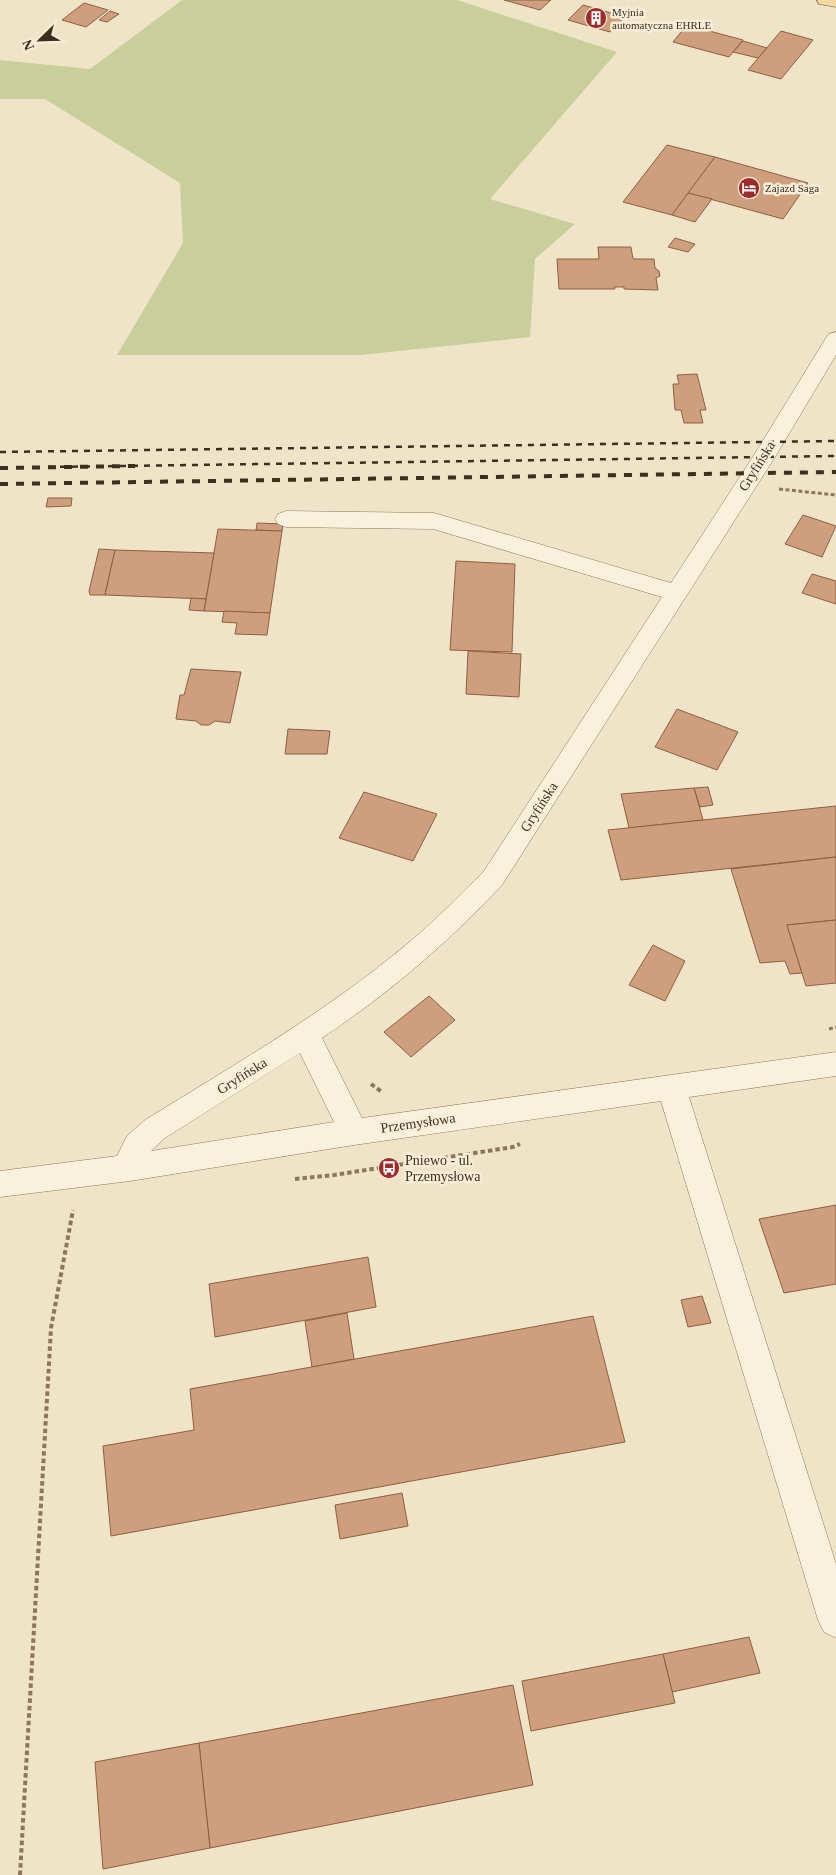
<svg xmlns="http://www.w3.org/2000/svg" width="836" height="1875" font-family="'Times New Roman',serif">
  <rect width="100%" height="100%" fill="#f0e4c8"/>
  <!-- green -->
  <polygon fill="#c9cf9b" points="182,0 457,0 617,52 490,199 575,224 535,259 530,337 361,355 117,355 183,243 180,183 45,99 0,99 0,60 90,69"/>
  <!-- building -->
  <g fill="#cf9f7d" stroke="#8d5f41">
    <polygon points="504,0 551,0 540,10"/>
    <polygon points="84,3 108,10 86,27 62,20"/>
    <polygon points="583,5 625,17 610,32 568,20"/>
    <polygon points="110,11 119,14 107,22 99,20"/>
    <polygon points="687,25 743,40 729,57 673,42"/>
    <polygon points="781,31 813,40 781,79 748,70"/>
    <polygon points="743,41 767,48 758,58 733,52"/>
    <polygon points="667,145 715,157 672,215 623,202"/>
    <polygon points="715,157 808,183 783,219 688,193"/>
    <polygon points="688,193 712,199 695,222 672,215"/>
    <polygon points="675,238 695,244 688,252 668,247"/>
    <polygon points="598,247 631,247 633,259 654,259 655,268 659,271 660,276 656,278 658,290 624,289 624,287 614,287 615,289 559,289 557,259 599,259"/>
    <polygon points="697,374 706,410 700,410 703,423 684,423 681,410 675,410 673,384 679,384 677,375"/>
    <polygon points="48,498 72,498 71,506 46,507"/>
    <polygon points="803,515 836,526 822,557 785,544"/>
    <polygon points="257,523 283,524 282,531 256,530"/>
    <polygon points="218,529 282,531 270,613 204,611"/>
    <polygon points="99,549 115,550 105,595 90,595 89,591"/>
    <polygon points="115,550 214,553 206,599 105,595"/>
    <polygon points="456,561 515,564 512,652 450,650"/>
    <polygon points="812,574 836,581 836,604 802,593"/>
    <polygon points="191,598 206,599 204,611 189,610"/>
    <polygon points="224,611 270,613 267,635 235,634 237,623 222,622"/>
    <polygon points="468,651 521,654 519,697 466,694"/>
    <polygon points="191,669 241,672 230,723 215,721 209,725 201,725 196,721 176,719 180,695 184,695"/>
    <polygon points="677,709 738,732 717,770 655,747"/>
    <polygon points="288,729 330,731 327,754 285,754"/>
    <polygon points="708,787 713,805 700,807 694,788"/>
    <polygon points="694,788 703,820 629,828 621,794"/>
    <polygon points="364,792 437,814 413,861 339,838"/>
    <polygon points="836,806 836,857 621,880 608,830"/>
    <polygon points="836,857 836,920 787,925 802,973 790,974 785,961 760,963 731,869"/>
    <polygon points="836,920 836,983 806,986 787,925"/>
    <polygon points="653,945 685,961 665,1001 629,985"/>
    <polygon points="429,996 455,1020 411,1057 384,1032"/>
    <polygon points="836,1205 836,1284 784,1293 759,1219"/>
    <polygon points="368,1257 376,1307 215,1337 209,1284"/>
    <polygon points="702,1296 711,1323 688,1327 681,1300"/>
    <polygon points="347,1313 354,1359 312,1367 305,1321"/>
    <polygon points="593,1316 625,1442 111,1536 103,1446 194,1430 190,1389"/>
    <polygon points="402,1493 408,1526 340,1539 335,1505"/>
    <polygon points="749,1637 760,1673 672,1692 663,1654"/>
    <polygon points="663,1654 675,1703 531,1731 522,1681"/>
    <polygon points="513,1685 533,1785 210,1848 199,1743"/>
    <polygon points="199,1743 210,1848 103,1869 95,1762"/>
  </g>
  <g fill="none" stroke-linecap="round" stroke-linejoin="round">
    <!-- minor casing -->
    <g stroke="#8d765c" stroke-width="1">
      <path id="minor" d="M836 332V355L775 457 502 885C448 943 388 994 322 1038L362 1118 836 1052V1076L689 1097 836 1564V1638L824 1632 818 1620 661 1101 354 1145 130 1181 0 1197V1171L117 1156 127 1136 145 1120C234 1065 326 1012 407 944 434 922 459 896 484 871L662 597 433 529 286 527 278 524 275 519 278 514 286 511 434 513 671 583 754 455 826 338 829 334ZM300 1053 334 1122 151 1151 165 1138Z"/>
    </g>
    <!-- major casing -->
    <g stroke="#5b4430" stroke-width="1">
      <polygon id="major" points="817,0 836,0 836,7 819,4"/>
    </g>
    <!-- path-far1 -->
    <g stroke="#8d765c" stroke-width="3" stroke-dasharray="4 2.5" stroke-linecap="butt">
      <polyline points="779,489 836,495"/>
      <polyline points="829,1029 836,1027"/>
    </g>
    <!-- path -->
    <g stroke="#8d765c" stroke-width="4" stroke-dasharray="4.5 3" stroke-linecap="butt">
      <polyline points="371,1084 382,1092"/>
      <polyline points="295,1179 334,1175 513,1147 520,1144"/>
      <polyline points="20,1875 51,1328 73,1210"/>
    </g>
    <!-- minor -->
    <use href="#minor" fill="#faf1dc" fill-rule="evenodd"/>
    <!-- major -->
    <use href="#major" fill="#f3d9a0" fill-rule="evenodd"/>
    <!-- rail-far1 -->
    <g stroke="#3d2e20" stroke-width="2.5" stroke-dasharray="6 6" stroke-linecap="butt">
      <polyline points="0,452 836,441"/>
      <polyline points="48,467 836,456"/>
    </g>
    <!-- rail -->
    <g stroke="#3d2e20" stroke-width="4" stroke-dasharray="8 8" stroke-linecap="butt">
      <polyline points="0,468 135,466"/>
      <polyline points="0,484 836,472"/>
    </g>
  </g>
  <!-- icons -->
  <defs>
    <g id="building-disc" transform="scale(1.125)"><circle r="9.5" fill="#9e2a2b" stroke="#f7eed8"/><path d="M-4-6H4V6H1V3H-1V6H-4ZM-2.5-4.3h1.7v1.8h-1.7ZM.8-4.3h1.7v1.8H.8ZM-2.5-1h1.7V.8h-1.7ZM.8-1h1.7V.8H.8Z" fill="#fff"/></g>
    <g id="hotel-disc" transform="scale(1.125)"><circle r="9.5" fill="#9e2a2b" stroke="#f7eed8"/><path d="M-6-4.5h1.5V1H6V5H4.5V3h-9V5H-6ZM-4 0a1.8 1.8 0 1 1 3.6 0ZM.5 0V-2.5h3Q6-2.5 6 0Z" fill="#fff"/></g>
    <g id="bus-disc" transform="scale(1.125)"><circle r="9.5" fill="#9e2a2b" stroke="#f7eed8"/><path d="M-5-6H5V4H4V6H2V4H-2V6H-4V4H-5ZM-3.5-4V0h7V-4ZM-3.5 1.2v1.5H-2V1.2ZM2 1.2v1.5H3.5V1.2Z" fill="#fff"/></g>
  </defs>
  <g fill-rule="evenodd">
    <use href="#building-disc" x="596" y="18"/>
    <use href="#hotel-disc" x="749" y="188"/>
    <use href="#bus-disc" x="389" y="1168"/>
  </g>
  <g text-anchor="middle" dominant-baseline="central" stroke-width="5" stroke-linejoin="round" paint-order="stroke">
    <!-- far-poi labels -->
    <g font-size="11" fill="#3d2e20" stroke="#f7eed8" text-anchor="start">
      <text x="612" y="12">Myjnia<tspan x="612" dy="13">automatyczna EHRLE</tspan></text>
      <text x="765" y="188">Zajazd Saga</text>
    </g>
    <!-- street labels -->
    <g font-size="14" fill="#3d2e20" stroke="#f7eed8">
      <text transform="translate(757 466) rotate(-58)">Gryfińska</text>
      <text transform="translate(539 807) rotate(-57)">Gryfińska</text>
      <text transform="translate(242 1076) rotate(-32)">Gryfińska</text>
      <text transform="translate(418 1123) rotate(-8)">Przemysłowa</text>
    </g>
    <!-- poi labels -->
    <g font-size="14" fill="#3d2e20" stroke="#f7eed8" text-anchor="start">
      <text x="405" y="1160">Pniewo - ul.<tspan x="405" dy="16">Przemysłowa</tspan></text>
    </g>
  </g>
  <!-- north arrow -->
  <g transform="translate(40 40) rotate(247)" stroke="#f7eed8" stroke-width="4" paint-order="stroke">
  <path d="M0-4L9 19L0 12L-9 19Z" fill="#3d2e20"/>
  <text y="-8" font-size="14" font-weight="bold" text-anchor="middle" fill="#3d2e20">N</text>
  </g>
</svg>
